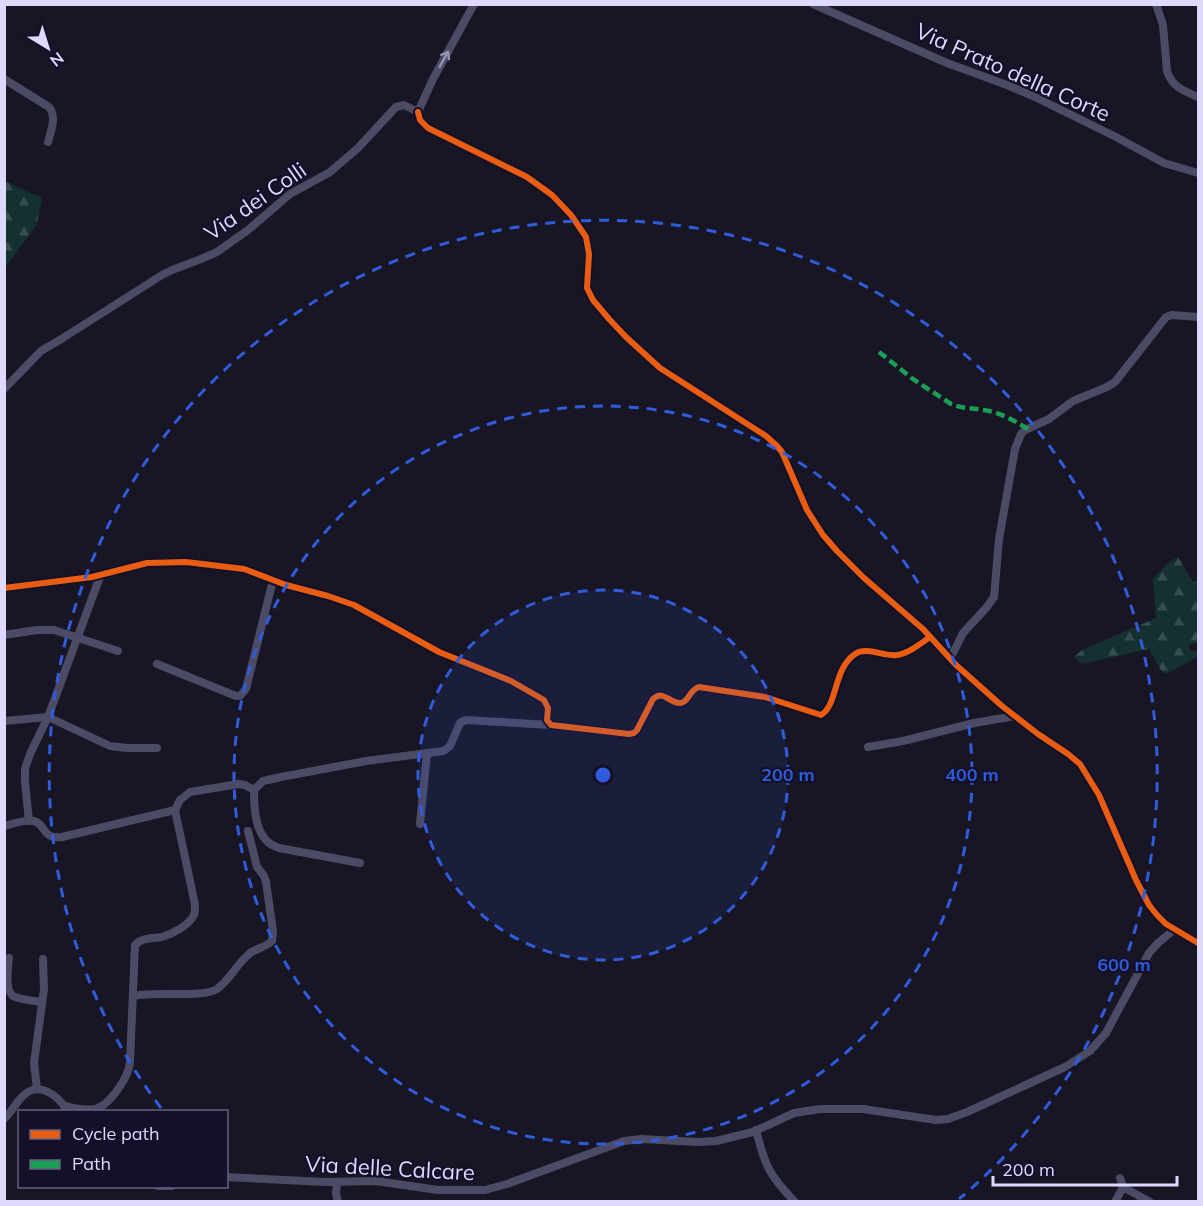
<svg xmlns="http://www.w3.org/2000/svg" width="1203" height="1206" font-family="Mulish,sans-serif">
  <defs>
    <pattern id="forest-firs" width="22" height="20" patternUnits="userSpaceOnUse" patternTransform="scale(1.5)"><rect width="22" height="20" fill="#143030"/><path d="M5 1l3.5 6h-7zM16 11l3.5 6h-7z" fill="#364d4f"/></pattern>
  </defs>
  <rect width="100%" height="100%" fill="#181624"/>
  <!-- forest -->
  <g fill="url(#forest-firs)">
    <polygon points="5,181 42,198 37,224 5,268"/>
    <polygon points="1178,557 1192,581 1198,581 1198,642 1189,645 1190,651 1196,651 1198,655 1192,660 1166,674 1162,672 1149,649 1082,664 1074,657 1082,650 1156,618 1153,579 1168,563"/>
  </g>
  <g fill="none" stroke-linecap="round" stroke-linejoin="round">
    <!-- minor -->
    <g stroke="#4c4b65" stroke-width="8">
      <polyline points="813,4 947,63 1007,85 1035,97 1116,137 1164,163 1198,173"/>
      <path d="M1156 4 1163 25 1167 71C1172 87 1184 91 1198 97"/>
      <path d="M4 79 49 107C57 117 51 131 48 142"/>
      <polyline points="418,112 420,120 428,128 527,177 552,195 571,215 586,237 589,254 587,288 593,300 609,319 626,337 660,368 766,436 777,446 782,452 807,510 823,535 837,551 864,578 923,629 956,665 1002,706 1038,734 1068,754 1080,764 1099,795 1136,880 1149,905 1157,915 1166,924 1198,943"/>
      <polyline points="418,112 433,79 474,4"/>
      <polyline points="4,389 41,351 63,338 162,275 172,270 201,259 217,252 248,230 290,194 330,172 358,148 396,107 404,105 418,112"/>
      <path d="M4 588 92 577 147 563 186 562 244 569 286 585 328 596 354 605 439 652 511 681 544 700 548 708 547 720 551 725 629 734 634 733 637 730 653 699C664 689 669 704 681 703 689 702 689 690 699 687L765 697 821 715C838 705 833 669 855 654 867 646 884 657 897 655 909 653 920 644 930 637"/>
      <polyline points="4,635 37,630 54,630 118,651"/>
      <polyline points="950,659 963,633 986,608 994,597 999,539 1015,449 1021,434 1025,430 1049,419 1073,401 1107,387 1115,382 1166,317 1172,315 1198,317"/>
      <polyline points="157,664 236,696 240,696 246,689 273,580"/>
      <polyline points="4,721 48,717 110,746 127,748 157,748"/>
      <polyline points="868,747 903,741 974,723 1015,716"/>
      <path d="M254 790C254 811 255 841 279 848L360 863"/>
      <polyline points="29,821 25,782 25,769 30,754 48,717 101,574"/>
      <polyline points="420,824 427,753"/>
      <path d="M4 826C13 824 25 819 34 821 47 824 40 839 62 837L175 810 180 800 190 792 239 784 245 785 254 790 263 781 281 777 366 761 444 751 450 746 460 723 465 720 551 725"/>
      <path d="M9 958C8 966 5 991 13 996 21 1000 34 1001 42 1002"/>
      <path d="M134 996C153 991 204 998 217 989 229 981 236 965 248 955 255 948 265 948 272 941L273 931 266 882 264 876 257 867 248 831"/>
      <polyline points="37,1089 34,1063 44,989 43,959"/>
      <path d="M65 1106C75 1108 88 1112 98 1108 112 1102 129 1076 130 1062L135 945C142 937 153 939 162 937 173 934 189 925 194 915 196 910 195 905 194 900L175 810"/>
      <path d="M4 1119C12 1112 16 1102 23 1096 39 1080 58 1096 67 1110"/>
      <path d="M756 1130C765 1166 769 1175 795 1202"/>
      <polyline points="226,1177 326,1182 376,1181 438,1190 485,1190 507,1184 624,1141 641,1139 698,1142 716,1141 753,1132 794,1113 820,1109 863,1109 936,1120 948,1119 967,1112 1065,1067 1090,1051 1106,1033 1149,953 1158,943 1175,929"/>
      <polyline points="1120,1178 1123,1187"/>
      <polyline points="337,1182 336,1194 338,1202"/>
      <polyline points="158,1186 172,1186"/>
      <polyline points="1115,1202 1123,1187 1150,1202"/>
    </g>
    <!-- quiet -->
    <path stroke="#1a9f57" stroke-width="4.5" stroke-dasharray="9 4.5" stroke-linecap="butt" d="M879 352 913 379 951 404C963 409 976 408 989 411 1003 414 1015 421 1028 429"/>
    <!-- cycleway casing -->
    <g stroke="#14102a" stroke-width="10">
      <g id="cycleway">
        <polyline points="418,112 420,120 428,128 527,177 552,195 571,215 586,237 589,254 587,288 593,300 609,319 626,337 660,368 766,436 777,446 782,452 807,510 823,535 837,551 864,578 923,629 956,665 1002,706 1038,734 1068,754 1080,764 1099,795 1136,880 1149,905 1157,915 1166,924 1198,943"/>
        <path d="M4 588 92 577 147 563 186 562 244 569 286 585 328 596 354 605 439 652 511 681 544 700 548 708 547 720 551 725 629 734 634 733 637 730 653 699C664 689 669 704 681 703 689 702 689 690 699 687L765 697 821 715C838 705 833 669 855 654 867 646 884 657 897 655 909 653 920 644 930 637"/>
      </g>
    </g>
    <!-- cycleway -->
    <use href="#cycleway" stroke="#e95d12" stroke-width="6"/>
  </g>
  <!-- one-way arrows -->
  <defs><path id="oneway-shaft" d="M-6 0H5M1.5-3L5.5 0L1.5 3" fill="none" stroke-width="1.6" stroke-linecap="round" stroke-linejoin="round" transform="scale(1.5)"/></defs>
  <use stroke="#9492b2" href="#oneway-shaft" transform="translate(444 59) rotate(-61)"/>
  <!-- distance rings -->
  <circle cx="603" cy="775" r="185" fill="#305cdc" fill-opacity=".12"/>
  <g fill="none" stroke="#305cdc" stroke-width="3" stroke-dasharray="10 8">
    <circle cx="603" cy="775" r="185"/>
    <circle cx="603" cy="775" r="369"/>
    <path d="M161 1108A554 554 0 1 1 959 1199"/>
  </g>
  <g text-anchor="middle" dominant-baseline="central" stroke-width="4.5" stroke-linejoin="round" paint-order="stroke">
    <!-- street labels -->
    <g font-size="22" fill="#ddd9ff" stroke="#14102a">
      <text transform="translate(1013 72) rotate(24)">Via Prato della Corte</text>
      <text transform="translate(255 201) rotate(-35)">Via dei Colli</text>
      <text transform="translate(390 1168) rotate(3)">Via delle Calcare</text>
    </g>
  </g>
  <circle cx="603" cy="775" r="9" fill="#305cdc" stroke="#14102a" stroke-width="3"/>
  <g font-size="18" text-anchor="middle" font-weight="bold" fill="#305cdc" stroke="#14102a" stroke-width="4.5" stroke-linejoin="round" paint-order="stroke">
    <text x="788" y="781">200 m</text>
    <text x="972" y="781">400 m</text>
    <text x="1124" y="971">600 m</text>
  </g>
  <!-- border -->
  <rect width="1203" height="1206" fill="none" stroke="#ddd9ff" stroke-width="12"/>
  <!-- legend -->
  <rect x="18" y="1110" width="210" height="78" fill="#14102a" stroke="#64607f" stroke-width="1.5"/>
  <rect x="30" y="1130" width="30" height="9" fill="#e95d12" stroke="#64607f" stroke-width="1.5"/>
  <text x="72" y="1140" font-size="18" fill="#ddd9ff">Cycle path</text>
  <rect x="30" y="1160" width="30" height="9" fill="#1a9f57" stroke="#64607f" stroke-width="1.5"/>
  <text x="72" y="1170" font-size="18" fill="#ddd9ff">Path</text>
  <!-- north arrow -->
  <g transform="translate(48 48) rotate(142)" stroke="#14102a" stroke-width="4.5" paint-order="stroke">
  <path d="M0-4.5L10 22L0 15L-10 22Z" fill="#ddd9ff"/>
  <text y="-9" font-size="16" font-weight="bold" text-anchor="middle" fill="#ddd9ff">N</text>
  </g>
  <!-- scale -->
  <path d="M993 1176v9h184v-9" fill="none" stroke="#ddd9ff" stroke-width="3"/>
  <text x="1002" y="1176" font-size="18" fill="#ddd9ff" stroke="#14102a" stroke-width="4.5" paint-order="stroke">200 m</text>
</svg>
